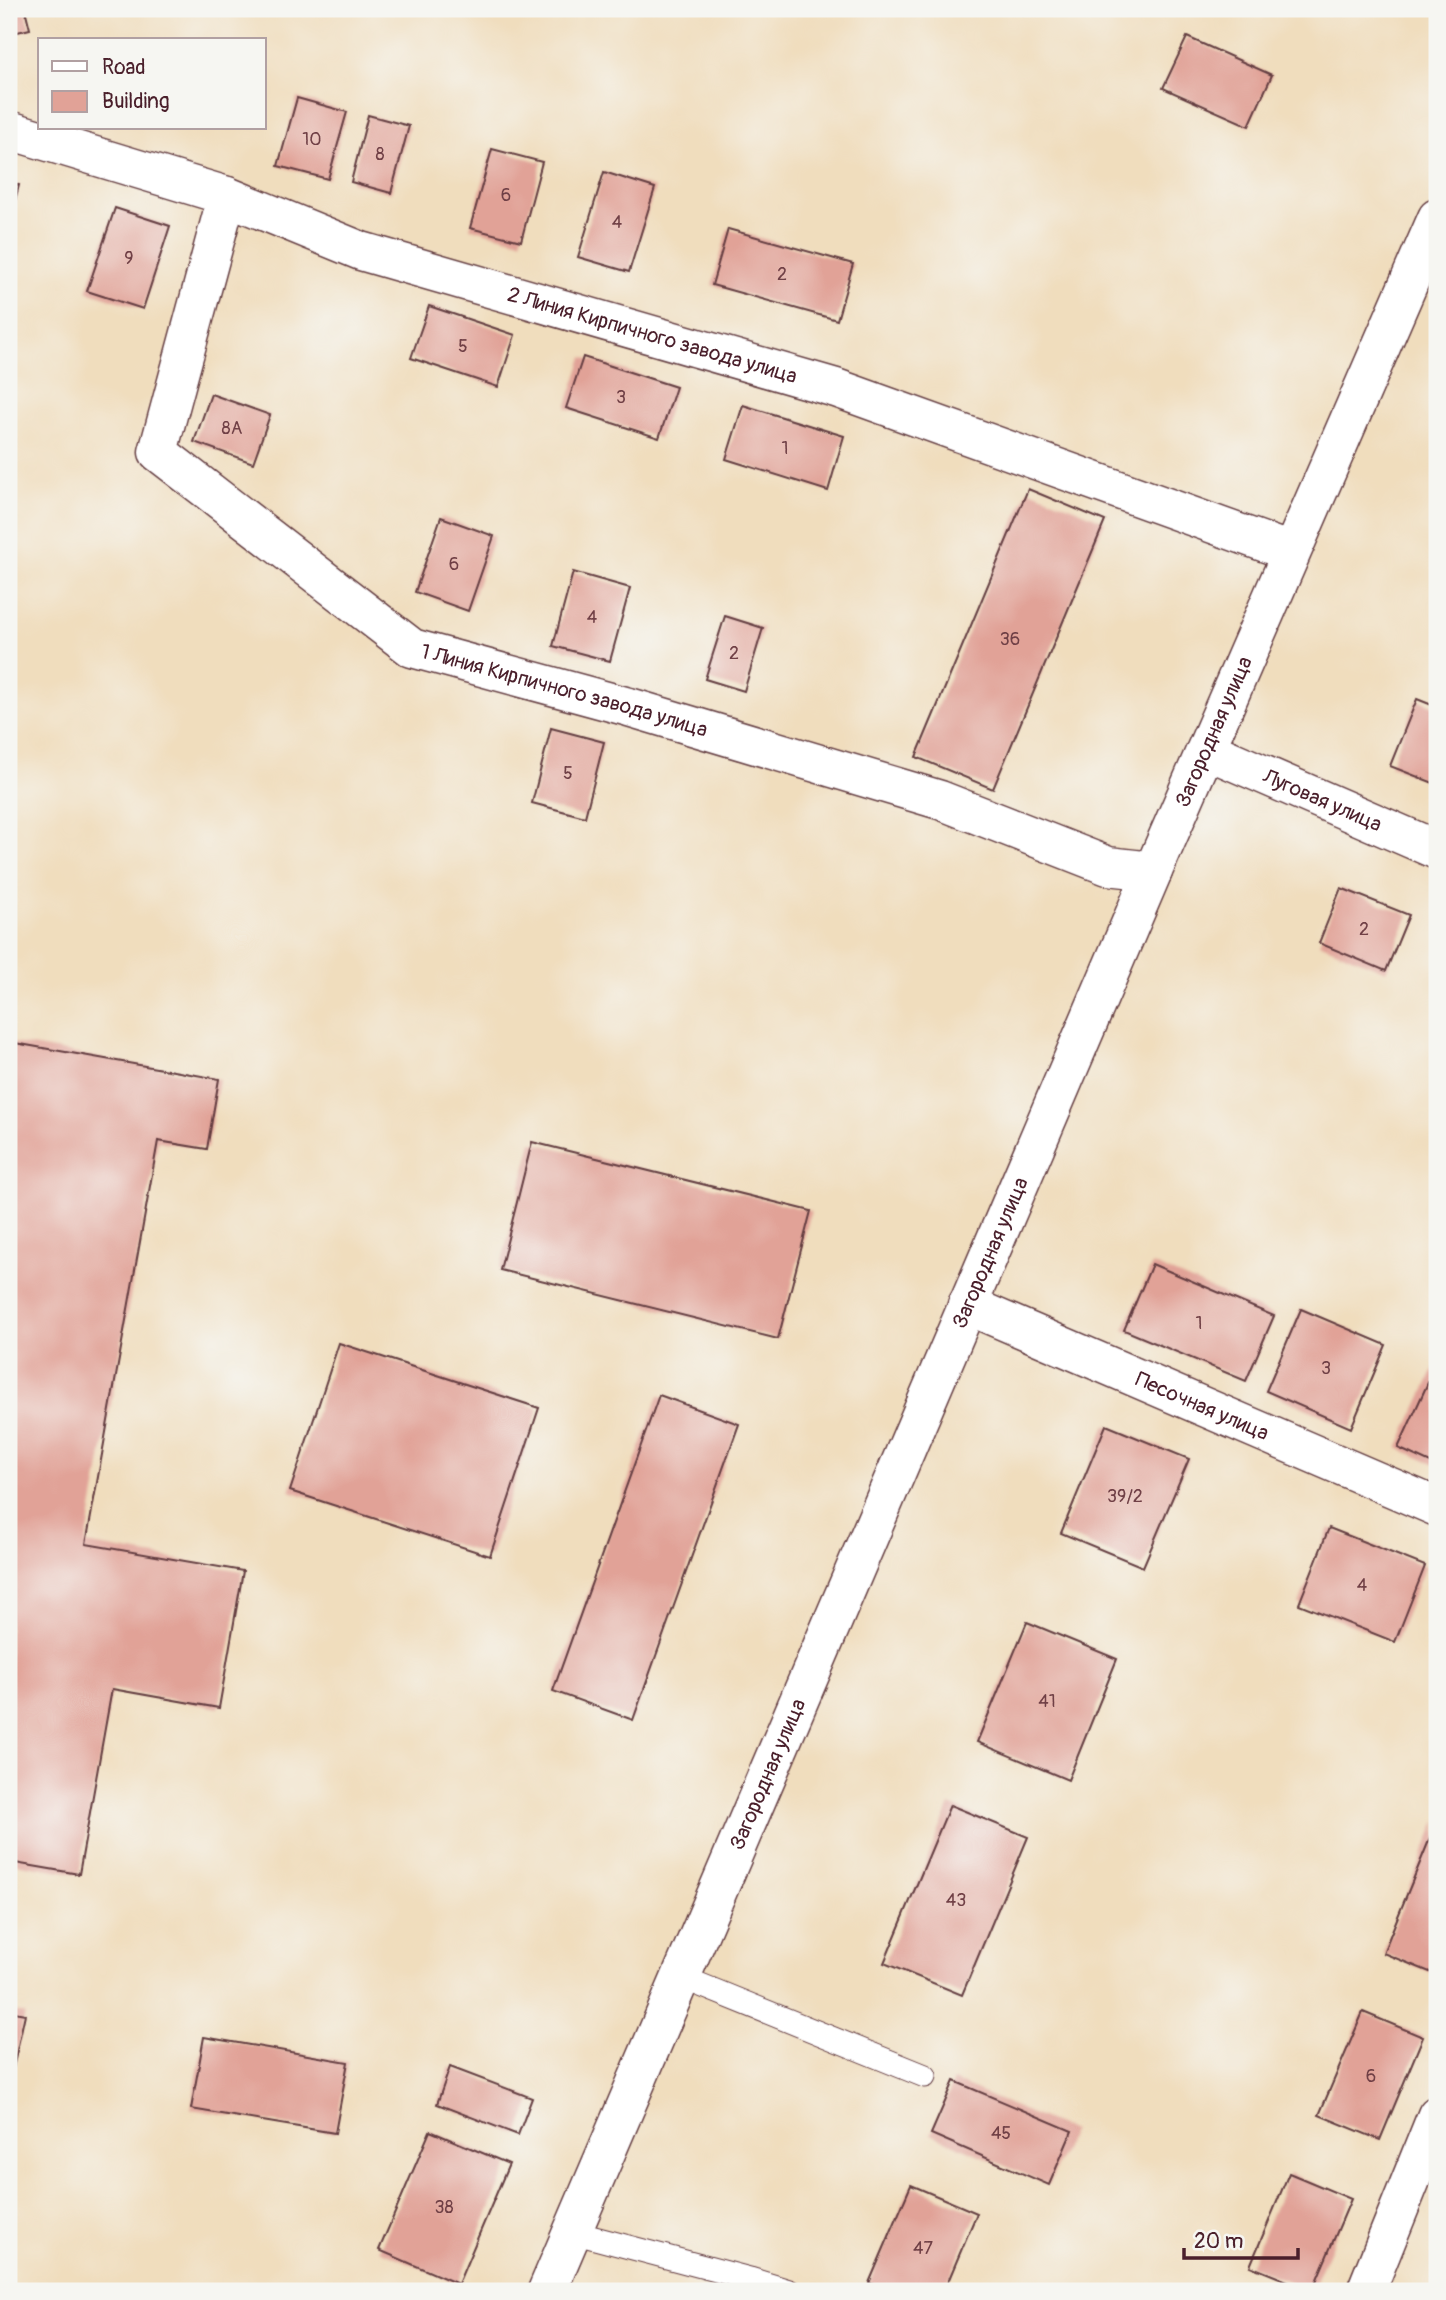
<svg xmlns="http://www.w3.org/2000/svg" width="1446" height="2300" font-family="Pangolin,sans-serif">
  <rect width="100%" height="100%" fill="#f6f6f2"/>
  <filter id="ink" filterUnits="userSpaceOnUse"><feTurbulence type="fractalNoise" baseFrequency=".0143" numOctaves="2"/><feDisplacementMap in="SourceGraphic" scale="14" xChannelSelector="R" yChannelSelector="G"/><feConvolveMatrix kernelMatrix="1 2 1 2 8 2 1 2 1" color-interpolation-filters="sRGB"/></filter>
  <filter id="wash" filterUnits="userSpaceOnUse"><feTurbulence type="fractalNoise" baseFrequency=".00686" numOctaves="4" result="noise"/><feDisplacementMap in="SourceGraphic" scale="28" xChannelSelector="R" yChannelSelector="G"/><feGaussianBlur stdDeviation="1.57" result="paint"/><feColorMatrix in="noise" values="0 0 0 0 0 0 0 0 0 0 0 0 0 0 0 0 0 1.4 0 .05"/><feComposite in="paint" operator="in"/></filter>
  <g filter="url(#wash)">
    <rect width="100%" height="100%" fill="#f0ddbd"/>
    <g id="blocks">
      <!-- building -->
      <g fill="#e1a297">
        <polygon points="9,9 25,9 30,29 9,34"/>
        <polygon points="1187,37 1272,75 1249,126 1163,88"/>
        <polygon points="297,98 347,112 328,179 278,166"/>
        <polygon points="368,115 409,126 391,193 351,182"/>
        <polygon points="492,149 542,162 521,241 470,228"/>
        <polygon points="604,172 655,188 629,272 578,257"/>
        <polygon points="9,183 19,185 10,220 9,220"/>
        <polygon points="115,208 170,226 143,309 87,291"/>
        <polygon points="728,229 853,264 837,320 712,285"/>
        <polygon points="429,306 515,335 498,387 411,358"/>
        <polygon points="583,357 676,387 659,438 566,408"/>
        <polygon points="211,394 270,415 253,463 194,442"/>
        <polygon points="743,405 844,436 828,491 726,459"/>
        <polygon points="1028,489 1105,521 993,789 916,757"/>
        <polygon points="441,517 494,536 468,611 415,592"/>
        <polygon points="573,572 630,588 610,661 553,646"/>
        <polygon points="725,616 763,628 744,691 705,679"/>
        <polygon points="1417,699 1437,707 1436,784 1390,766"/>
        <polygon points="551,728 604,742 585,817 532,803"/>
        <polygon points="1341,888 1409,915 1386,971 1319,943"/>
        <polygon points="9,1042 219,1079 207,1149 158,1141 86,1544 243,1571 219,1708 112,1689 79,1874 9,1862"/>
        <polygon points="532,1142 811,1211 778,1339 500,1270"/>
        <polygon points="1152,1264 1274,1316 1246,1381 1124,1330"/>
        <polygon points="1301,1309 1386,1345 1351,1428 1266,1391"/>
        <polygon points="339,1343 539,1408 490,1556 290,1491"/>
        <polygon points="1437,1363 1437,1466 1398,1448"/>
        <polygon points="659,1395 739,1424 633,1720 553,1691"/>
        <polygon points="1106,1425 1189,1459 1143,1567 1061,1533"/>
        <polygon points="1329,1528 1425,1566 1395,1642 1299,1604"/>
        <polygon points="1027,1622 1117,1659 1068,1780 977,1742"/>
        <polygon points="950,1805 1028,1837 962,1995 884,1963"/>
        <polygon points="1437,1821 1437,1975 1383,1953"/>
        <polygon points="9,2011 25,2014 10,2082 9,2081"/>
        <polygon points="1363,2012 1423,2037 1380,2140 1319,2115"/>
        <polygon points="204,2037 348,2062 335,2133 191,2109"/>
        <polygon points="450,2067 532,2098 518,2135 437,2104"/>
        <polygon points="954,2081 1072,2131 1049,2185 931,2134"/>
        <polygon points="430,2131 509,2164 458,2284 379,2250"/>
        <polygon points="1289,2173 1351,2199 1312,2291 1250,2266"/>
        <polygon points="911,2185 977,2213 944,2291 890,2291 869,2283"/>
      </g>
    </g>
  </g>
  <g filter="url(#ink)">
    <use href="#blocks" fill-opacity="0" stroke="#633c41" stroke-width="2"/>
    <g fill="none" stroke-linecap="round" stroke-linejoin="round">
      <!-- service casing -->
      <g stroke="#633c41" stroke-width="25">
        <g id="service">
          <polyline points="681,1977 925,2076"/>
          <polyline points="572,2232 750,2279 789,2291"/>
        </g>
      </g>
      <!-- minor casing -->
      <g stroke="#633c41" stroke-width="41">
        <g id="minor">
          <path id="s1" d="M9 130 227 196 361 251 836 388 1291 552"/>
          <path id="s2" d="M227 196 158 452 412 648 629 707 940 800 1108 866 1153 871"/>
          <path id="s3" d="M1207 750 1437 850"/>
          <path id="s4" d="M967 1305 1437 1507"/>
          <polyline points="1366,2291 1437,2115"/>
        </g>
      </g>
      <!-- tertiary casing -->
      <g stroke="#633c41" stroke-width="41">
        <g id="tertiary">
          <path id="s5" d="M547 2291 1153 871 1437 218"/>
        </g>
      </g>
      <!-- service -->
      <use href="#service" stroke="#fff" stroke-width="23"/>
      <!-- minor -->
      <use href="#minor" stroke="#fff" stroke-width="38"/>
      <!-- tertiary -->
      <use href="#tertiary" stroke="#fff" stroke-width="38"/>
    </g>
  </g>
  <g text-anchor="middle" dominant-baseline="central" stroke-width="5" stroke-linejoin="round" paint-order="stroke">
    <!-- number labels -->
    <g font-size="18" fill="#704046">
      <text x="312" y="139">10</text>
      <text x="380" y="154">8</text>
      <text x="506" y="195">6</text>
      <text x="617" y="222">4</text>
      <text x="129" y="258">9</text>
      <text x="782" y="274">2</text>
      <text x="463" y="346">5</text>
      <text x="621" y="397">3</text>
      <text x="232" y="428">8А</text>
      <text x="785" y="448">1</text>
      <text x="454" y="564">6</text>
      <text x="592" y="617">4</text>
      <text x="1010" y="639">36</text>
      <text x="734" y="653">2</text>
      <text x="568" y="773">5</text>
      <text x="1364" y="929">2</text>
      <text x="1199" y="1323">1</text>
      <text x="1326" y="1368">3</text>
      <text x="1125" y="1496">39/2</text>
      <text x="1362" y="1585">4</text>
      <text x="1047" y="1701">41</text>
      <text x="956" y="1900">43</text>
      <text x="1371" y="2076">6</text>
      <text x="1001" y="2133">45</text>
      <text x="444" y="2207">38</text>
      <text x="923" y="2248">47</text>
    </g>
    <!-- street labels -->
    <g font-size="21" fill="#4a1f2b" stroke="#f6f6f2">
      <text stroke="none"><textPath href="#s1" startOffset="676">2 Линия Кирпичного завода улица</textPath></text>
      <text stroke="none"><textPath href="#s2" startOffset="744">1 Линия Кирпичного завода улица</textPath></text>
      <text stroke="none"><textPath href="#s5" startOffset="1696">Загородная улица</textPath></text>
      <text stroke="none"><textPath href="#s3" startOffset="126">Луговая улица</textPath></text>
      <text stroke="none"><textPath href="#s5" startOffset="1129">Загородная улица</textPath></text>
      <text stroke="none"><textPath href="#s4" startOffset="256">Песочная улица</textPath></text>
      <text stroke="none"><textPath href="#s5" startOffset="562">Загородная улица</textPath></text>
    </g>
  </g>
  <!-- margin -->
  <rect width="1446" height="2300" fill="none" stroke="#f6f6f2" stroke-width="35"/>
  <!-- legend -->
  <rect x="38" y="38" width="228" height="91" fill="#f6f6f2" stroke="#b1a0a2" stroke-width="2"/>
  <rect x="52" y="61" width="35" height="10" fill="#ffffff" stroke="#b1a0a2" stroke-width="2"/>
  <text x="102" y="74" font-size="21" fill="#4a1f2b">Road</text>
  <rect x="52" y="91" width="35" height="21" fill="#e1a297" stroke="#b1a0a2" stroke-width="2"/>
  <text x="102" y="108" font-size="21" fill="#4a1f2b">Building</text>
  <!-- scale -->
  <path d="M1184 2248v10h114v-10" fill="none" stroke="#4a1f2b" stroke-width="3.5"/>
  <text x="1194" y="2248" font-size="21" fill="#4a1f2b" stroke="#f6f6f2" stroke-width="5" paint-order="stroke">20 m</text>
</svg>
